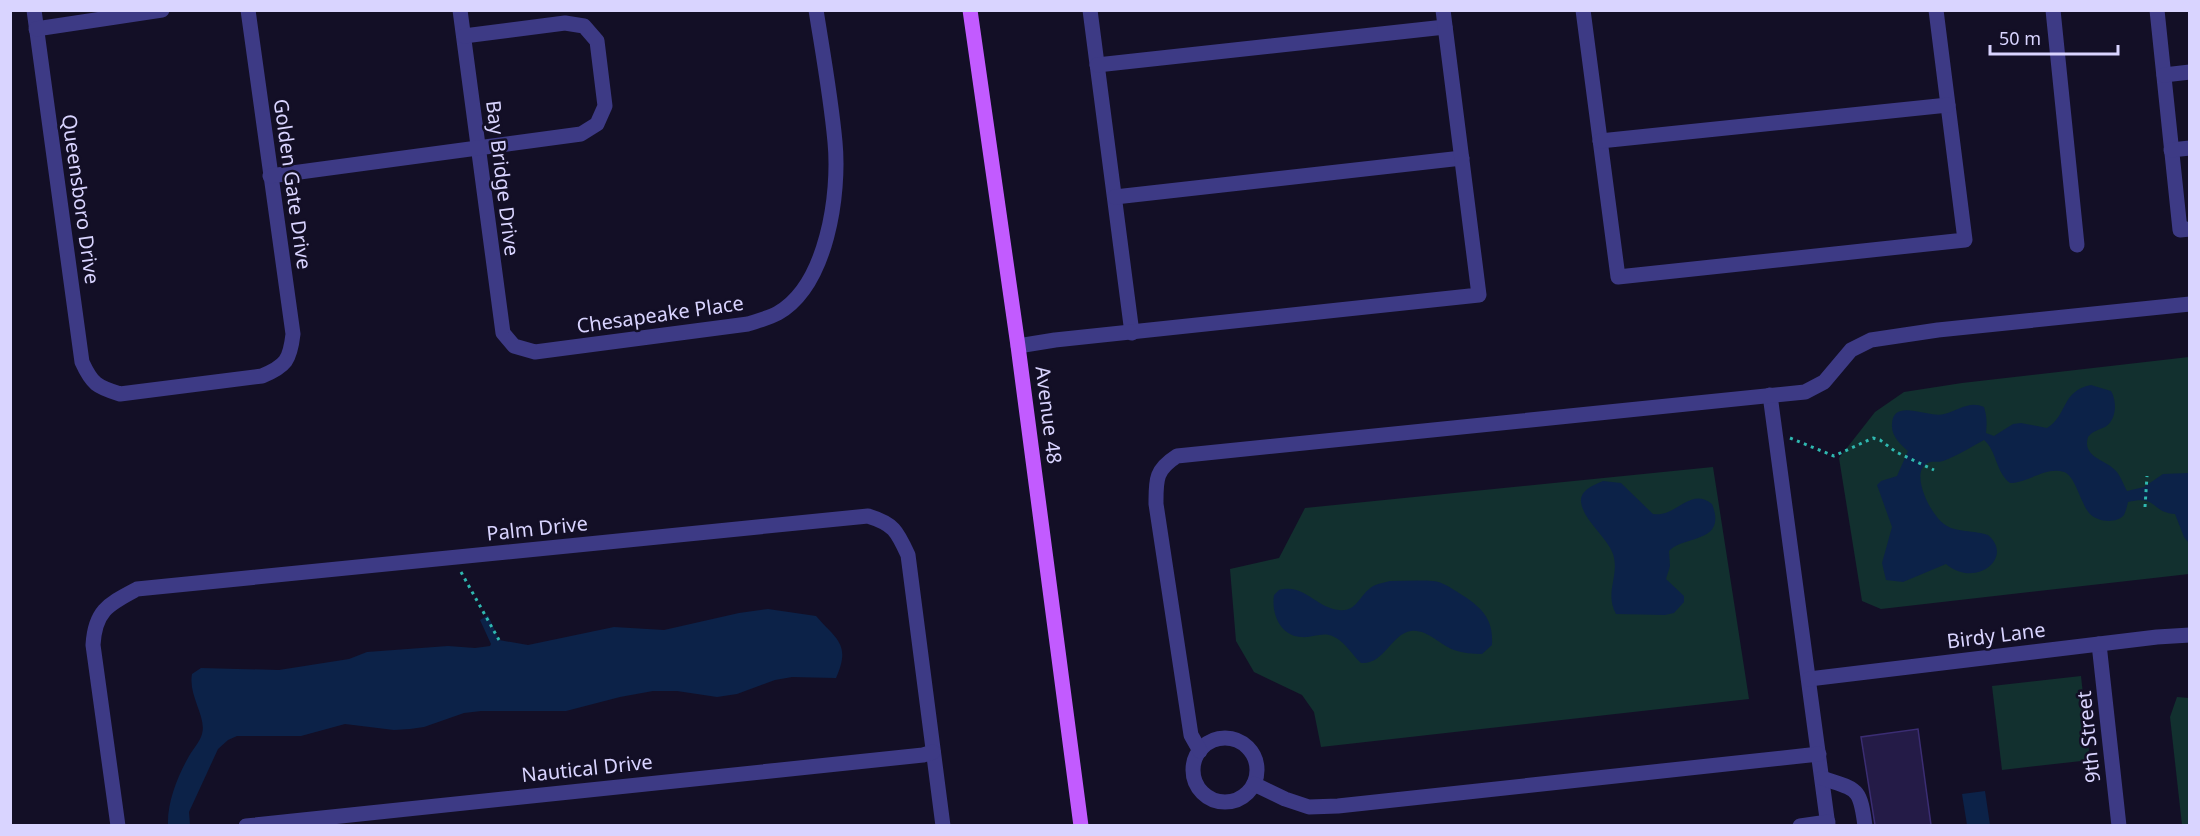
<svg xmlns="http://www.w3.org/2000/svg" width="2200" height="836" font-family="'Noto Sans',sans-serif">
  <rect width="100%" height="100%" fill="#130f26"/>
  <!-- green -->
  <g fill="#12302f">
    <polygon points="2189,357 2189,574 1881,609 1862,601 1839,458 1875,412 1904,392 1962,383"/>
    <polygon points="1713,467 1749,699 1321,747 1314,712 1302,695 1254,672 1236,641 1230,569 1279,558 1305,508"/>
    <polygon points="2081,676 2090,760 2002,770 1992,686"/>
    <polygon points="2177,697 2189,698 2189,825 2182,825 2170,717"/>
  </g>
  <!-- water -->
  <g fill="#0c2248">
    <path d="M2091 385 2111 391C2117 401 2117 420 2105 427 2098 430 2093 431 2088 437 2082 457 2104 459 2115 470 2121 476 2123 484 2127 491L2144 487 2163 474 2189 473V543L2184 537 2175 514C2150 512 2158 495 2128 502 2127 506 2126 511 2124 515 2116 524 2098 522 2090 514 2081 505 2075 475 2064 472 2046 466 2028 483 2010 483 1995 471 1997 451 1984 440 1971 447 1957 456 1943 461 1937 463 1931 460 1926 464 1910 475 1932 516 1944 524 1955 533 1975 530 1988 535 2015 558 1975 589 1946 564L1903 582 1886 580 1882 563 1892 527 1877 485 1881 481 1897 476 1908 451C1900 444 1891 436 1892 424 1893 397 1930 419 1944 414 1958 411 1969 400 1984 407 1987 417 1987 423 1986 433L1994 436 2013 424 2021 423 2047 428C2068 415 2061 391 2091 385Z"/>
    <path d="M1603 481 1621 483 1653 514C1676 518 1690 486 1712 504 1728 544 1683 535 1669 551L1670 566 1666 579 1684 596V602L1674 613 1665 615 1616 614C1604 592 1620 576 1613 554 1607 537 1583 520 1581 502 1580 490 1594 485 1603 481Z"/>
    <path d="M1390 581C1404 581 1419 580 1433 581 1443 582 1451 588 1459 593 1480 606 1494 618 1492 645L1482 654C1473 654 1463 653 1454 650 1440 645 1427 629 1411 631 1391 634 1384 665 1361 663 1351 654 1344 639 1329 635 1320 633 1311 638 1301 637 1280 636 1271 613 1274 595L1279 590C1304 583 1316 608 1339 610 1355 612 1358 599 1368 590 1374 584 1382 583 1390 581Z"/>
    <path d="M768 609 816 616C837 640 851 644 836 678L792 677 775 680 737 694 717 697 677 691H653L620 697 566 711H481L464 713 424 727 410 729 394 730 345 724 301 736H237L228 740 218 749 189 812 190 825H168C167 804 177 777 188 758 192 750 200 742 202 734 207 717 188 696 192 674L201 668 279 670 349 659 367 652 448 646 475 648 490 646 491 644 480 620 488 615 499 640 528 645 614 627 664 630 739 613Z"/>
    <polygon points="1985,791 1990,825 1967,825 1962,794"/>
  </g>
  <!-- building -->
  <polygon fill="#241b47" stroke="#3b2d73" stroke-width="1.5" points="1918,729 1931,825 1875,825 1861,737"/>
  <g fill="none" stroke-linecap="round" stroke-linejoin="round">
    <!-- path -->
    <g stroke="#2fb8b0" stroke-width="3" stroke-dasharray="3 4.5" stroke-linecap="butt">
      <polyline points="1790,438 1834,456 1873,438 1880,440 1896,452 1934,470"/>
      <polyline points="2145,507 2147,476"/>
      <polyline points="461,572 499,640"/>
    </g>
    <!-- minor -->
    <g stroke="#3d3a85" stroke-width="15">
      <path d="M34 10 82 362C92 384 97 387 120 394L262 376C286 366 290 360 293 334L248 10"/>
      <path d="M460 10 503 333 514 346 535 352 748 324C757 321 769 318 778 313 827 285 840 194 835 142 831 98 823 54 816 10"/>
      <polyline points="1090,10 1132,333"/>
      <polyline points="1583,10 1618,277 1965,240 1936,10"/>
      <polyline points="2053,10 2077,245"/>
      <polyline points="2157,10 2180,230 2190,229"/>
      <polyline points="36,29 162,10"/>
      <polyline points="1097,65 1445,27"/>
      <polyline points="2164,75 2190,72"/>
      <polyline points="1600,141 1948,105"/>
      <polyline points="2171,150 2190,148"/>
      <polyline points="270,176 581,134 597,124 605,106 597,41 584,26 565,23 464,36"/>
      <polyline points="1115,197 1462,158"/>
      <polyline points="1018,346 1055,340 1479,295 1443,10"/>
      <polyline points="1770,395 1828,826"/>
      <polyline points="2099,644 2119,826"/>
      <polyline points="1809,679 2157,637 2190,635"/>
      <circle cx="1225" cy="770" r="32"/>
      <path d="M1200 751 1191 735 1156 504C1156 480 1155 470 1177 456L1805 392 1824 382 1851 350 1871 340 1938 330 2190 304"/>
      <path d="M1822 778C1857 790 1860 786 1865 826"/>
      <polyline points="1254,784 1285,799 1309,807 1338,806 1819,754"/>
      <path d="M118 826 93 645C95 610 109 604 137 589L868 516C894 524 897 531 908 555L943 826"/>
      <polyline points="246,826 923,755 933,752"/>
      <polyline points="1800,826 1828,822"/>
    </g>
    <!-- major -->
    <polyline stroke="#c25bff" stroke-width="15" points="970,10 1018,346 1081,826"/>
  </g>
  <g text-anchor="middle" dominant-baseline="central" stroke-width="5" stroke-linejoin="round" paint-order="stroke">
    <!-- street labels -->
    <g font-size="20" fill="#d9d4ff" stroke="#130f26">
      <text transform="translate(503 178) rotate(83)">Bay Bridge Drive</text>
      <text transform="translate(293 184) rotate(82)">Golden Gate Drive</text>
      <text transform="translate(81 199) rotate(82)">Queensboro Drive</text>
      <text transform="translate(660 314) rotate(-8)">Chesapeake Place</text>
      <text transform="translate(1049 415) rotate(83)">Avenue 48</text>
      <text transform="translate(537 528) rotate(-6)">Palm Drive</text>
      <text transform="translate(1996 635) rotate(-7)">Birdy Lane</text>
      <text transform="translate(2088 737) rotate(-96)">9th Street</text>
      <text transform="translate(587 768) rotate(-6)">Nautical Drive</text>
    </g>
  </g>
  <!-- border -->
  <rect width="2200" height="836" fill="none" stroke="#d9d4ff" stroke-width="24"/>
  <!-- scale -->
  <path d="M1990 45v9h128v-9" fill="none" stroke="#d9d4ff" stroke-width="3"/>
  <text x="1999" y="45" font-size="18" fill="#d9d4ff" stroke="#130f26" stroke-width="4.5" paint-order="stroke">50 m</text>
</svg>
